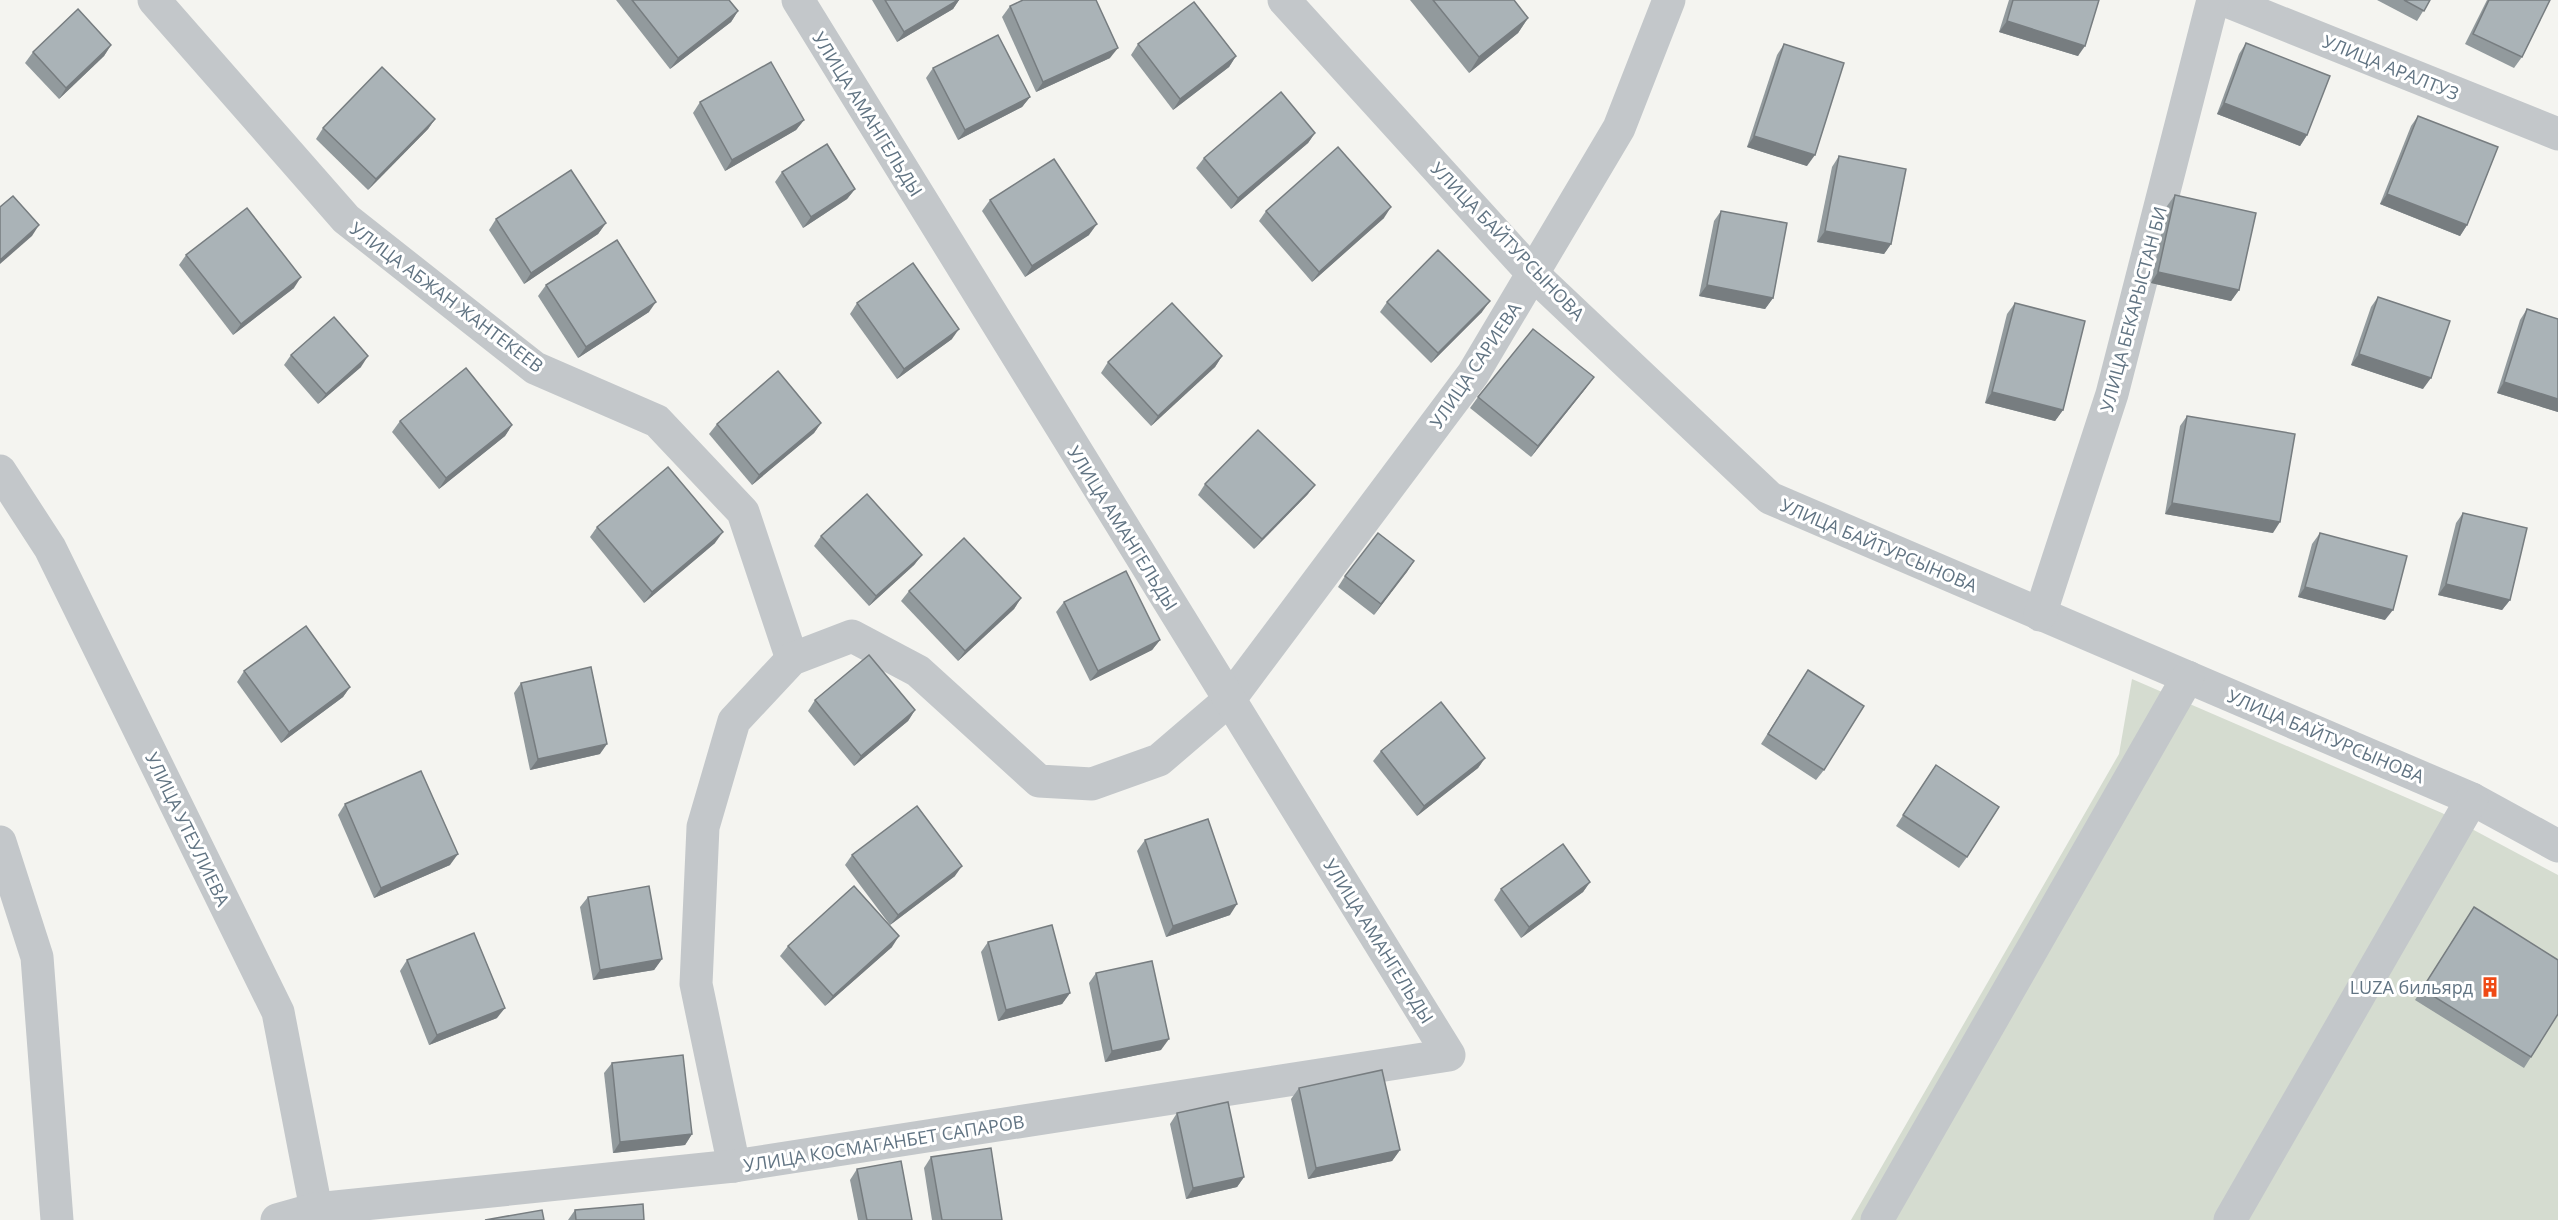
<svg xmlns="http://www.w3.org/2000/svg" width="2558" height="1220" font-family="'Open Sans',sans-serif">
  <rect width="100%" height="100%" fill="#f4f4f0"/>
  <!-- green -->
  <polygon fill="#d5dcd0" points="2132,679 2442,813 2558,875 2558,1220 1851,1220 2119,754"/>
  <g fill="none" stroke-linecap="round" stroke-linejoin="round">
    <!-- minor -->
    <g stroke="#c3c7ca" stroke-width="33">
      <polyline points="154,0 346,219 535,368 657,421 743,512 792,659"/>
      <polyline points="1284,0 1534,275 1770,498 2472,799 2558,846"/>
      <polyline points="2224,0 2558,134"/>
      <polyline points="0,471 50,548 278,1012 316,1209"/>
      <polyline points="2040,615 2112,394 2213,0"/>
      <polyline points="0,842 37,957 57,1220"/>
      <polyline points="734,1166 696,984 703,827 734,721 792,659 852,636 918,671 1039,781 1092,784 1159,760 1229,700 1473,374 1619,128 1669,0"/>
      <polyline points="277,1220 316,1209 734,1166 1449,1055 798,0"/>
      <polyline points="1877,1220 2188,677"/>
      <polyline points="2230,1220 2472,799"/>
    </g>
  </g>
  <!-- wall -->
  <g fill="#929a9d">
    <polygon points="616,0 729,0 738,11 731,22 670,69"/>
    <polygon points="872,0 959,0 953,9 897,42"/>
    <polygon points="1410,0 1514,0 1528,18 1518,33 1469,73"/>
    <polygon points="2009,0 2099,0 2078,56 1999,32"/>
    <polygon points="2377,0 2430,0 2417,21"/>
    <polygon points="2487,0 2550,0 2522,57 2514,68 2465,44"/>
    <polygon points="1010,6 1110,58 1036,92 1002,17"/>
    <polygon points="2246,43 2307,135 2300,146 2217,114 2239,54"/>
    <polygon points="1138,44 1236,56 1229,67 1173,110 1131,55"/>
    <polygon points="1784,44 1807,166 1747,147 1777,55"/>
    <polygon points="111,45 104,56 59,99 25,63 33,52"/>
    <polygon points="933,68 1030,97 1022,107 958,140 926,78"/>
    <polygon points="700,102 804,120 796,130 725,171 693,113"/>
    <polygon points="2418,116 2467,225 2460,236 2380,204 2411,126"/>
    <polygon points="435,119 428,129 368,190 316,139 323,128"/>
    <polygon points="1315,133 1308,143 1231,209 1196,168 1204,158"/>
    <polygon points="1839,156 1891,244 1884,254 1817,242 1832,167"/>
    <polygon points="782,172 855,189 847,199 803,228 775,182"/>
    <polygon points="2175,195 2239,290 2231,301 2151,283 2167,206"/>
    <polygon points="990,200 1089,235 1025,277 982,211"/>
    <polygon points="1266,211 1384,218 1312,282 1259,221"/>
    <polygon points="1721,211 1773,298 1765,309 1699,296 1714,221"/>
    <polygon points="496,219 606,223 598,234 524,284 489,230"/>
    <polygon points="186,255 294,288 233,335 179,265"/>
    <polygon points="546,285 649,312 578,358 538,296"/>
    <polygon points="2378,297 2423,389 2351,365 2371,307"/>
    <polygon points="1387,302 1482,312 1431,363 1380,312"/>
    <polygon points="857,303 952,339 897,379 850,314"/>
    <polygon points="2015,303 2063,410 2055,421 1985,403 2007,314"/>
    <polygon points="2527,309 2558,319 2558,412 2497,393 2520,320"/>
    <polygon points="291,355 361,367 318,404 284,365"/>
    <polygon points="1222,356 1215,367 1151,426 1101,373 1108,362"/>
    <polygon points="1586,388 1531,457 1470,408 1478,397"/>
    <polygon points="2187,416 2273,533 2165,514 2180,426"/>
    <polygon points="400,421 512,425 505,436 439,489 392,432"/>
    <polygon points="821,423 814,433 752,485 709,434 717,424"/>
    <polygon points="1205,484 1315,485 1307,495 1254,549 1198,495"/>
    <polygon points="2463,513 2510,600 2502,610 2438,595 2456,523"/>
    <polygon points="597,527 715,543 644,603 590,537"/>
    <polygon points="2320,533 2385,620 2298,597 2312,544"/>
    <polygon points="821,536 922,555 914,565 869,606 814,546"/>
    <polygon points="1414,561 1374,615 1338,587 1345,576"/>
    <polygon points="909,591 1021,598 1014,609 958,661 901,601"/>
    <polygon points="1064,602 1160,640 1152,650 1090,681 1056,612"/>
    <polygon points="1808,670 1824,770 1816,780 1761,744"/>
    <polygon points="244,671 350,687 343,697 281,743 237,682"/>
    <polygon points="521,683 600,754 530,770 514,693"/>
    <polygon points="815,700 915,710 908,721 854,766 808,711"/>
    <polygon points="1381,751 1485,758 1478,768 1417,816 1373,761"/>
    <polygon points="1936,765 1967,857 1959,868 1896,826"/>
    <polygon points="345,804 450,865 374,898 338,815"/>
    <polygon points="1145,840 1230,915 1166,937 1137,851"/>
    <polygon points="852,855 955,876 890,925 845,865"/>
    <polygon points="1590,882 1583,892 1521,938 1494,900 1501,889"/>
    <polygon points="588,897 662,959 654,970 593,980 580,907"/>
    <polygon points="2474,907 2531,1057 2524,1068 2415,1000"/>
    <polygon points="988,942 1070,993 1062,1004 998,1021 981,952"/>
    <polygon points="788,946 892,947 825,1006 780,956"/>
    <polygon points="407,960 497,1018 429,1045 400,971"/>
    <polygon points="1096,973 1161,1050 1105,1062 1089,983"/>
    <polygon points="612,1063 692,1134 685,1145 613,1153 604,1073"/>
    <polygon points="1299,1088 1400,1150 1392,1161 1308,1179 1291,1099"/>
    <polygon points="1177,1113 1244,1177 1237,1187 1186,1199 1170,1124"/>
    <polygon points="931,1157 1002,1220 932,1220 924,1168"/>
    <polygon points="857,1169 912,1220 858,1220 850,1180"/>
    <polygon points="575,1210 644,1220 568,1220"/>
  </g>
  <!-- shaded-wall -->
  <g fill="#777d80">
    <polygon points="958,0 959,0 953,9 897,42 904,32"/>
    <polygon points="738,11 731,22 670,69 678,58"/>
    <polygon points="1528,18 1518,33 1469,73 1479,57"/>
    <polygon points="2007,21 2085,46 2078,56 1999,32"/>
    <polygon points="111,45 104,56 59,99 66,88"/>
    <polygon points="1118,48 1110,58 1036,92 1043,82"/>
    <polygon points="1236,56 1229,67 1173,110 1180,99"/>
    <polygon points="1030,97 1022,107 958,140 965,130"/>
    <polygon points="2224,103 2307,135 2300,146 2217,114"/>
    <polygon points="435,119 428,129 368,190 376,179"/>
    <polygon points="804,120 796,130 725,171 732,160"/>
    <polygon points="1315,133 1308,143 1231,209 1238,198"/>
    <polygon points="1754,136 1815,155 1807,166 1747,147"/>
    <polygon points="855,189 847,199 803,228 811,217"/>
    <polygon points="2387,194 2467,225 2460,236 2380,204"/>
    <polygon points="1391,207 1384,218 1312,282 1319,272"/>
    <polygon points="606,223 598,234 524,284 531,273"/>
    <polygon points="1097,224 1089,235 1025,277 1032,266"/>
    <polygon points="39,225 32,236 0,264 0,260"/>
    <polygon points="1825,231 1891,244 1884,254 1817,242"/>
    <polygon points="2158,272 2239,290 2231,301 2151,283"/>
    <polygon points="301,277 294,288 233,335 241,324"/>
    <polygon points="1707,285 1773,298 1765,309 1699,296"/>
    <polygon points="1490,301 1482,312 1431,363 1438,353"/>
    <polygon points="656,302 649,312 578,358 586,347"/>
    <polygon points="959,329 952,339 897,379 904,369"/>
    <polygon points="2359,354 2431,378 2423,389 2351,365"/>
    <polygon points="368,356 361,367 318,404 326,394"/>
    <polygon points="1222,356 1215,367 1151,426 1158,416"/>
    <polygon points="1594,377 1586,388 1531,457 1538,446"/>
    <polygon points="2504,382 2558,399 2558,412 2497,393"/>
    <polygon points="1992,392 2063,410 2055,421 1985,403"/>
    <polygon points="821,423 814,433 752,485 759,475"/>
    <polygon points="512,425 505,436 439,489 446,478"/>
    <polygon points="1315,485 1307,495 1254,549 1262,539"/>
    <polygon points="2172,503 2280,522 2273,533 2165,514"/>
    <polygon points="723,532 715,543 644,603 652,592"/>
    <polygon points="922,555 914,565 869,606 876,596"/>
    <polygon points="1414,561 1407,572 1374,615 1381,604"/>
    <polygon points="2446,584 2510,600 2502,610 2438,595"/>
    <polygon points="2305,587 2393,610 2385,620 2298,597"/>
    <polygon points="1021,598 1014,609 958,661 965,651"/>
    <polygon points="1160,640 1152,650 1090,681 1098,671"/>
    <polygon points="350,687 343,697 281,743 289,732"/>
    <polygon points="915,710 908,721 854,766 861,756"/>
    <polygon points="607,744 600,754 530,770 538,759"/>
    <polygon points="1485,758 1478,768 1417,816 1424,806"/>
    <polygon points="458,854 450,865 374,898 381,888"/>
    <polygon points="962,866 955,876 890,925 898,915"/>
    <polygon points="1590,882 1583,892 1521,938 1529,927"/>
    <polygon points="1237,904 1230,915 1166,937 1173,926"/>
    <polygon points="899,936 892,947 825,1006 833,996"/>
    <polygon points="662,959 654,970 593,980 600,970"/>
    <polygon points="1070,993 1062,1004 998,1021 1006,1010"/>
    <polygon points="505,1008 497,1018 429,1045 437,1035"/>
    <polygon points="1169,1039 1161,1050 1105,1062 1112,1051"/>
    <polygon points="692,1134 685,1145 613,1153 620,1142"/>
    <polygon points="1400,1150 1392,1161 1308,1179 1316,1168"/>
    <polygon points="1244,1177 1237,1187 1186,1199 1193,1188"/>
  </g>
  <!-- building -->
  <g fill="#aab3b7" stroke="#777d80" stroke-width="1.5">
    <polygon points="632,0 729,0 738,11 678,58"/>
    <polygon points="885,0 958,0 904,32"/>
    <polygon points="1023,0 1096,0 1118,48 1043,82 1010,6"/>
    <polygon points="1433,0 1514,0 1528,18 1479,57"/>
    <polygon points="2013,0 2099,0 2085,46 2007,21"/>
    <polygon points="2404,0 2430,0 2424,11"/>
    <polygon points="2489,0 2550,0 2522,57 2473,34"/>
    <polygon points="1194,2 1236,56 1180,99 1138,44"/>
    <polygon points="78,9 111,45 66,88 33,52"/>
    <polygon points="998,35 1030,97 965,130 933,68"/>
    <polygon points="2246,43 2330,76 2307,135 2224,103"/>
    <polygon points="1784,44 1844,63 1815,155 1754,136"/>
    <polygon points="771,62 804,120 732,160 700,102"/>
    <polygon points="382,67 435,119 376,179 323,128"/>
    <polygon points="1281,92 1315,133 1238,198 1204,158"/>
    <polygon points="2418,116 2498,147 2467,225 2387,194"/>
    <polygon points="827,144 855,189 811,217 782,172"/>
    <polygon points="1338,147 1391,207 1319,272 1266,211"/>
    <polygon points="1839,156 1906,169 1891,244 1825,231"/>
    <polygon points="1054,159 1097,224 1032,266 990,200"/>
    <polygon points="571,170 606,223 531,273 496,219"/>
    <polygon points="2175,195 2256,213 2239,290 2158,272"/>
    <polygon points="13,196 39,225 0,260 0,207"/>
    <polygon points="247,208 301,277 241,324 186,255"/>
    <polygon points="1721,211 1787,223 1773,298 1707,285"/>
    <polygon points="617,240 656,302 586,347 546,285"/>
    <polygon points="1438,250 1490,301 1438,353 1387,302"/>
    <polygon points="913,263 959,329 904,369 857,303"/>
    <polygon points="2378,297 2450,321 2431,378 2359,354"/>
    <polygon points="1172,303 1222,356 1158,416 1108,362"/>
    <polygon points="2015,303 2085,321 2063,410 1992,392"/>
    <polygon points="2527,309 2558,319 2558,399 2504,382"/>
    <polygon points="334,317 368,356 326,394 291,355"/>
    <polygon points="1533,329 1594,377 1538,446 1478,397"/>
    <polygon points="466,368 512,425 446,478 400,421"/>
    <polygon points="778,371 821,423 759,475 717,424"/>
    <polygon points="2187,416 2295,434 2280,522 2172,503"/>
    <polygon points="1258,430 1315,485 1262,539 1205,484"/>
    <polygon points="668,467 723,532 652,592 597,527"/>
    <polygon points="867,494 922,555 876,596 821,536"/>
    <polygon points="2463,513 2527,528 2510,600 2446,584"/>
    <polygon points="1378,533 1414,561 1381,604 1345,576"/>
    <polygon points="2320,533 2407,556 2393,610 2305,587"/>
    <polygon points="964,538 1021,598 965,651 909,591"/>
    <polygon points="1126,571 1160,640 1098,671 1064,602"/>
    <polygon points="306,626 350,687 289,732 244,671"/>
    <polygon points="869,655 915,710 861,756 815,700"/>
    <polygon points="591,667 607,744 538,759 521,683"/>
    <polygon points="1808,670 1864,706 1824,770 1768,734"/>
    <polygon points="1441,702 1485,758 1424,806 1381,751"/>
    <polygon points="1936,765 1999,807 1967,857 1903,815"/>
    <polygon points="421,771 458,854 381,888 345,804"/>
    <polygon points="917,806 962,866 898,915 852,855"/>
    <polygon points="1208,819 1237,904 1173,926 1145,840"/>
    <polygon points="1563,844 1590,882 1529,927 1501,889"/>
    <polygon points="649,886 662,959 600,970 588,897"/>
    <polygon points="854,886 899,936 833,996 788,946"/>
    <polygon points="2474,907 2558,960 2558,1014 2531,1057 2422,989"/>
    <polygon points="1052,925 1070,993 1006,1010 988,942"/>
    <polygon points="474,933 505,1008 437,1035 407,960"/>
    <polygon points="1152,961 1169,1039 1112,1051 1096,973"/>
    <polygon points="683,1055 692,1134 620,1142 612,1063"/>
    <polygon points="1382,1070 1400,1150 1316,1168 1299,1088"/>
    <polygon points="1228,1102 1244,1177 1193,1188 1177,1113"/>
    <polygon points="991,1148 1002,1220 942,1220 931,1157"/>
    <polygon points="901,1161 912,1220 867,1220 857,1169"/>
    <polygon points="643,1204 644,1220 576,1220 575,1210"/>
    <polygon points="542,1210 544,1220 485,1220"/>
  </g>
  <!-- icons -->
  <defs>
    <g id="building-bare" transform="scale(1.62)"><path d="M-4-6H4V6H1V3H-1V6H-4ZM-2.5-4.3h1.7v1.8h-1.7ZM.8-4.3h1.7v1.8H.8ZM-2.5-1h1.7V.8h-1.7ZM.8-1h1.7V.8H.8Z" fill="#ef4915" stroke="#fff" stroke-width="2.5" paint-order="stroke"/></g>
  </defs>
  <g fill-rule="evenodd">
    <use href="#building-bare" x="2490" y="987"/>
  </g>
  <g text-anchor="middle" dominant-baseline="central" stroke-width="6" stroke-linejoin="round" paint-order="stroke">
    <!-- street labels -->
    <g font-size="18" fill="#617483" stroke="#fff">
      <text transform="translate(2391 67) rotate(22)">УЛИЦА АРАЛТУЗ</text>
      <text transform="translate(868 114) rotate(58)">УЛИЦА АМАНГЕЛЬДЫ</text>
      <text transform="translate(1508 241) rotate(46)">УЛИЦА БАЙТУРСЫНОВА</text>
      <text transform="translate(447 297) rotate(37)">УЛИЦА АБЖАН ЖАНТЕКЕЕВ</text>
      <text transform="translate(2133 309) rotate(-75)">УЛИЦА БЕКАРЫСТАН БИ</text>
      <text transform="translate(1475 365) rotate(-56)">УЛИЦА САРИЕВА</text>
      <text transform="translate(1123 528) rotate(58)">УЛИЦА АМАНГЕЛЬДЫ</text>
      <text transform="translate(1879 545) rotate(23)">УЛИЦА БАЙТУРСЫНОВА</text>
      <text transform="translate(2326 736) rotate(23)">УЛИЦА БАЙТУРСЫНОВА</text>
      <text transform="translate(188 829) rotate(64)">УЛИЦА УТЕУЛИЕВА</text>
      <text transform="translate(1379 941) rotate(58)">УЛИЦА АМАНГЕЛЬДЫ</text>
      <text transform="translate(884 1143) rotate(-9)">УЛИЦА КОСМАГАНБЕТ САПАРОВ</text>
    </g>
    <!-- poi labels -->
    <g font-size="18" fill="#617483" stroke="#fff" text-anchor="end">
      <text x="2473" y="987">LUZA бильярд</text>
    </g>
  </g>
</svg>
